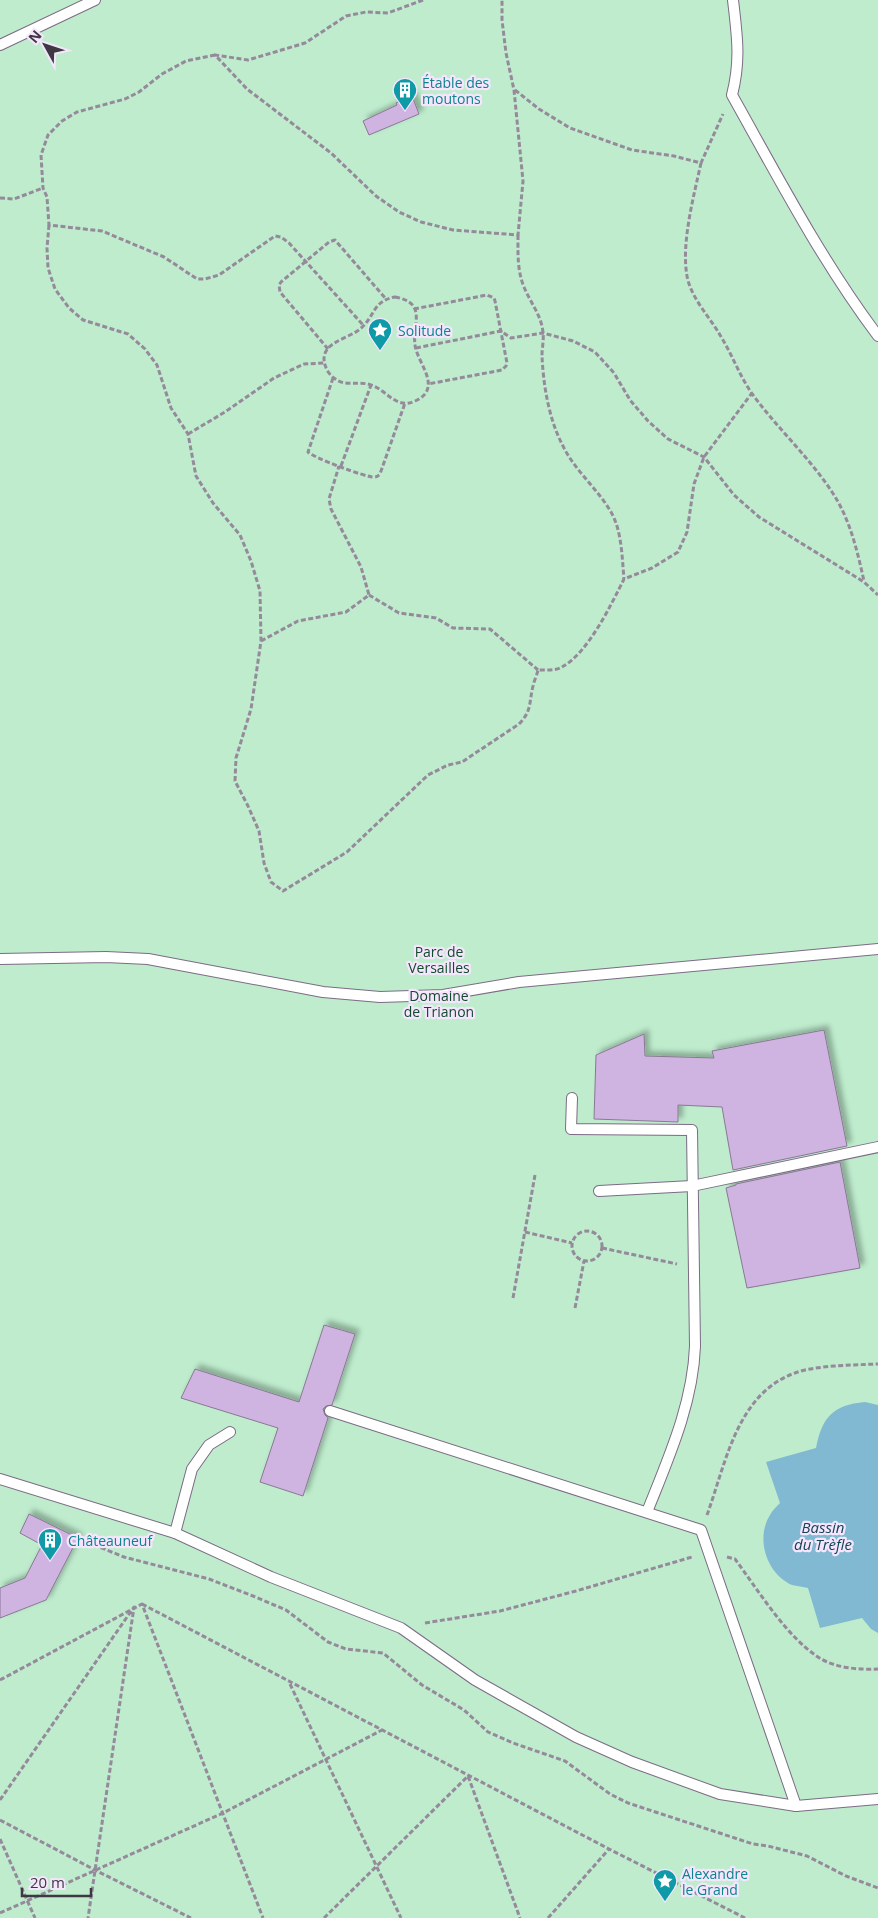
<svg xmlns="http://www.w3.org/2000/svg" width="878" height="1918" font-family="'Open Sans',sans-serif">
  <defs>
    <filter id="shadow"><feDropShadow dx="4.5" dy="-4.5" stdDeviation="2.5" flood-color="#0004"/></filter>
  </defs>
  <rect width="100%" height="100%" fill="#f5e6fd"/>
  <!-- green -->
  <rect fill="#beeccd" x="0" y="0" width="878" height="1918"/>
  <!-- water -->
  <path fill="#80b9d1" d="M865 1402 878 1405V1633L871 1629 862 1618 820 1628 808 1588C803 1587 797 1586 792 1585 767 1574 755 1539 770 1515 772 1511 776 1507 780 1503L766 1462 816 1448C822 1417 833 1405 865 1402Z"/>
  <!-- building -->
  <g fill="#cfb3e0" stroke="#897993" filter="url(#shadow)">
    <polygon points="412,96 419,114 369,135 363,121 397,105 396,103"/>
    <polygon points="824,1030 847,1146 733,1170 722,1107 678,1105 678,1122 594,1119 596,1055 644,1034 645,1056 714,1058 712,1051"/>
    <polygon points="840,1162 860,1268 747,1288 726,1188 736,1185 736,1184"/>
    <polygon points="324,1325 355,1334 332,1405 326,1406 323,1409 325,1415 328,1418 303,1496 260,1482 278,1428 181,1398 195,1369 299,1402"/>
    <polygon points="29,1514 78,1538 46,1600 0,1618 0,1588 25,1578 42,1545 20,1533"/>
  </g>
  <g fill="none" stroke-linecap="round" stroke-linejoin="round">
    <!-- service casing -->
    <g stroke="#7c6b85" stroke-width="12">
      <g id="service">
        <path d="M733 0C737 35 741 60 732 95 778 177 821 260 878 336"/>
        <polyline points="0,45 95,0"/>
        <polyline points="0,959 106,957 148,959 323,992 380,997 443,995 519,982 878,949"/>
        <path d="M572 1098 571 1129 692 1130 695 1346C693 1404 668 1459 647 1512"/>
        <polyline points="599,1191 692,1186 878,1147"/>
        <polyline points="330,1411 701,1530 796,1806"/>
        <polyline points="0,1479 175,1533 271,1577 401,1628 475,1680 576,1737 632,1762 720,1794 796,1806 878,1799"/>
        <polyline points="175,1533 192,1469 209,1445 230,1432"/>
      </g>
    </g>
    <!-- path -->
    <g stroke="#958a9b" stroke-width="3" stroke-dasharray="5 2.5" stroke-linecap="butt">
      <polyline points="423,0 388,13 366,12 346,16 305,43 248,60 215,55 247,89 331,153 376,196 399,212 421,222 453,230 518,235 523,181 514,90 506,53 502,20 502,0"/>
      <polyline points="215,55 186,61 162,74 139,92 125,99 77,112 62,121 48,135 41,155 43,188 47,197 49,225 102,231 164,257 197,279 205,279 219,275 275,236 281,237 289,243 364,326"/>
      <polyline points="515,90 539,109 570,128 632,150 674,156 701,163 723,114"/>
      <path d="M701 163C694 195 681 243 687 276 691 298 709 316 720 335 732 354 740 377 753 395 778 429 809 457 832 492 850 519 857 550 864 581"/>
      <polyline points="0,198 14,199 43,188"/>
      <path d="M49 225 47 248 48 268 55 289 69 308 83 320 128 334 145 349 157 365 171 408 188 434 196 476 213 503 240 535 251 561 260 591 261 641 251 709 236 758 235 781 248 806 259 831 264 863 271 882 283 891 347 852 428 775 448 765 462 762 519 724C532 711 529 702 533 686 534 681 537 675 538 670 545 670 556 671 562 667 588 653 611 605 624 579L652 568 678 552 687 532 694 484 704 457 752 393"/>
      <path d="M518 235C518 253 517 270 524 287 530 302 542 316 543 333 544 340 542 348 542 355 543 384 549 419 562 444 574 470 597 488 611 512 622 531 622 558 624 579"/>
      <path d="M395 297C428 303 412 324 415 345 417 363 444 388 415 401 396 410 387 390 371 385 363 382 354 384 345 383 338 382 331 377 327 370 314 343 347 340 360 329 375 317 372 301 395 297Z"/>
      <polyline points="414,309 487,295 494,298 495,301 507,363 506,366 502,370 428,384"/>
      <polyline points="416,348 501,331 511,338 543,333 573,341 595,352 614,373 630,400 648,421 668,439 704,457 734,495 759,517 864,582 878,595"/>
      <polyline points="328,349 280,292 279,285 281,282 329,242 335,240 386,299"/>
      <path d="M333 378 308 452C312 457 367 478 374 477 377 477 378 476 380 474L405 403"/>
      <polyline points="188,434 225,412 274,378 304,364 325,363"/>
      <polyline points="341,466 371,385"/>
      <polyline points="369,595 399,613 436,618 453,628 490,629 538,670"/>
      <polyline points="261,641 298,621 346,612 369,595 361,567 331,509 329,499 339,466"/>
      <circle cx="587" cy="1246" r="15"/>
      <polyline points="525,1232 572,1243"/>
      <polyline points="602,1248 677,1264"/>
      <polyline points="513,1298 535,1175"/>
      <polyline points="575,1308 584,1261"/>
      <path d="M707 1515C727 1460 738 1386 805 1370 829 1365 854 1365 878 1364"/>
      <polyline points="81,1537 92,1544 124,1557 209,1579 253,1596 286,1610 328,1642 346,1649 383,1653 422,1685 464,1710 488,1732 513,1743 565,1761 610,1794 628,1803 753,1844 768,1846 807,1856 846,1876 878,1888"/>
      <path d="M727 1557 735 1559C758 1590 786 1636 818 1657 834 1668 859 1670 878 1669"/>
      <polyline points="142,1604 609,1849 745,1918"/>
      <polyline points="425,1623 500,1611 576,1591 692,1557"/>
      <polyline points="0,1680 142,1604 263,1918"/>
      <polyline points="290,1684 401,1918"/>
      <polyline points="0,1800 134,1607 88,1918"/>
      <polyline points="0,1820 95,1870 191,1918"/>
      <polyline points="0,1839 35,1918"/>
      <polyline points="0,1913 223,1813 382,1730"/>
      <polyline points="324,1918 468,1776 520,1918"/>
      <polyline points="548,1918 609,1849"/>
    </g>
    <!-- service -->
    <use href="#service" stroke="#fff" stroke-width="10"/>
  </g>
  <!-- icons -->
  <defs>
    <g id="building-pin" transform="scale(1.25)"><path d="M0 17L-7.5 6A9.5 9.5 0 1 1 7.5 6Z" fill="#0f9aa8" stroke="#f5e6fd"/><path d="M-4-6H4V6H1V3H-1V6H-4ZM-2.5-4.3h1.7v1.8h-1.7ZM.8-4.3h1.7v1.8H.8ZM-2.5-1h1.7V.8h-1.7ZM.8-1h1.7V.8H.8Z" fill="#fff"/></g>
    <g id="sight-pin" transform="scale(1.25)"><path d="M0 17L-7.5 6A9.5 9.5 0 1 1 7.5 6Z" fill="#0f9aa8" stroke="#f5e6fd"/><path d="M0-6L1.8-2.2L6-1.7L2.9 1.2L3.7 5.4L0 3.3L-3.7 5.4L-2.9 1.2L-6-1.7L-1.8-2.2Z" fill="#fff"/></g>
  </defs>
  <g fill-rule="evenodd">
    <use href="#building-pin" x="405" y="90"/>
    <use href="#sight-pin" x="380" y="330"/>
    <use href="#building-pin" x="50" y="1540"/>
    <use href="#sight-pin" x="665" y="1881"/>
  </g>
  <g text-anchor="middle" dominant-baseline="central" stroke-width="4.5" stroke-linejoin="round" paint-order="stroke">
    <!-- culture labels -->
    <g font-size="14" fill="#0d838f" stroke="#f5e6fd" text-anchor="start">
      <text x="422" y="82">Étable des<tspan x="422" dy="16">moutons</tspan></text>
      <text x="398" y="330">Solitude</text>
      <text x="68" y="1540">Châteauneuf</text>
      <text x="682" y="1873">Alexandre<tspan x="682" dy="16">le Grand</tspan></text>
    </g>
    <!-- park labels -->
    <g font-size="14" fill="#124b2c" stroke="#f5e6fd">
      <text x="439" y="951">Parc de<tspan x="439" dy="16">Versailles</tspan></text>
      <text x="439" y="995">Domaine<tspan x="439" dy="16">de Trianon</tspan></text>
    </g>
    <!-- water labels -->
    <g font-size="15" font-style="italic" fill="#124355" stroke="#f5e6fd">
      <text x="823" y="1527">Bassin<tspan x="823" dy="17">du Trèfle</tspan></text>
    </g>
  </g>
  <!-- north arrow -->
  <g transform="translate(45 45) rotate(310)" stroke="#f5e6fd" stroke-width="4" paint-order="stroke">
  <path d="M0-4L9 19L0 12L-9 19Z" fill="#3f3843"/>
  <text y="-8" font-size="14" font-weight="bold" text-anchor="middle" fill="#3f3843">N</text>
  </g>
  <!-- scale -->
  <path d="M22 1888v8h69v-8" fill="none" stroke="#3f3843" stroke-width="2.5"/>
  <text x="30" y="1888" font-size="15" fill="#3f3843" stroke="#f5e6fd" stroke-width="4" paint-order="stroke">20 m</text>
</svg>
